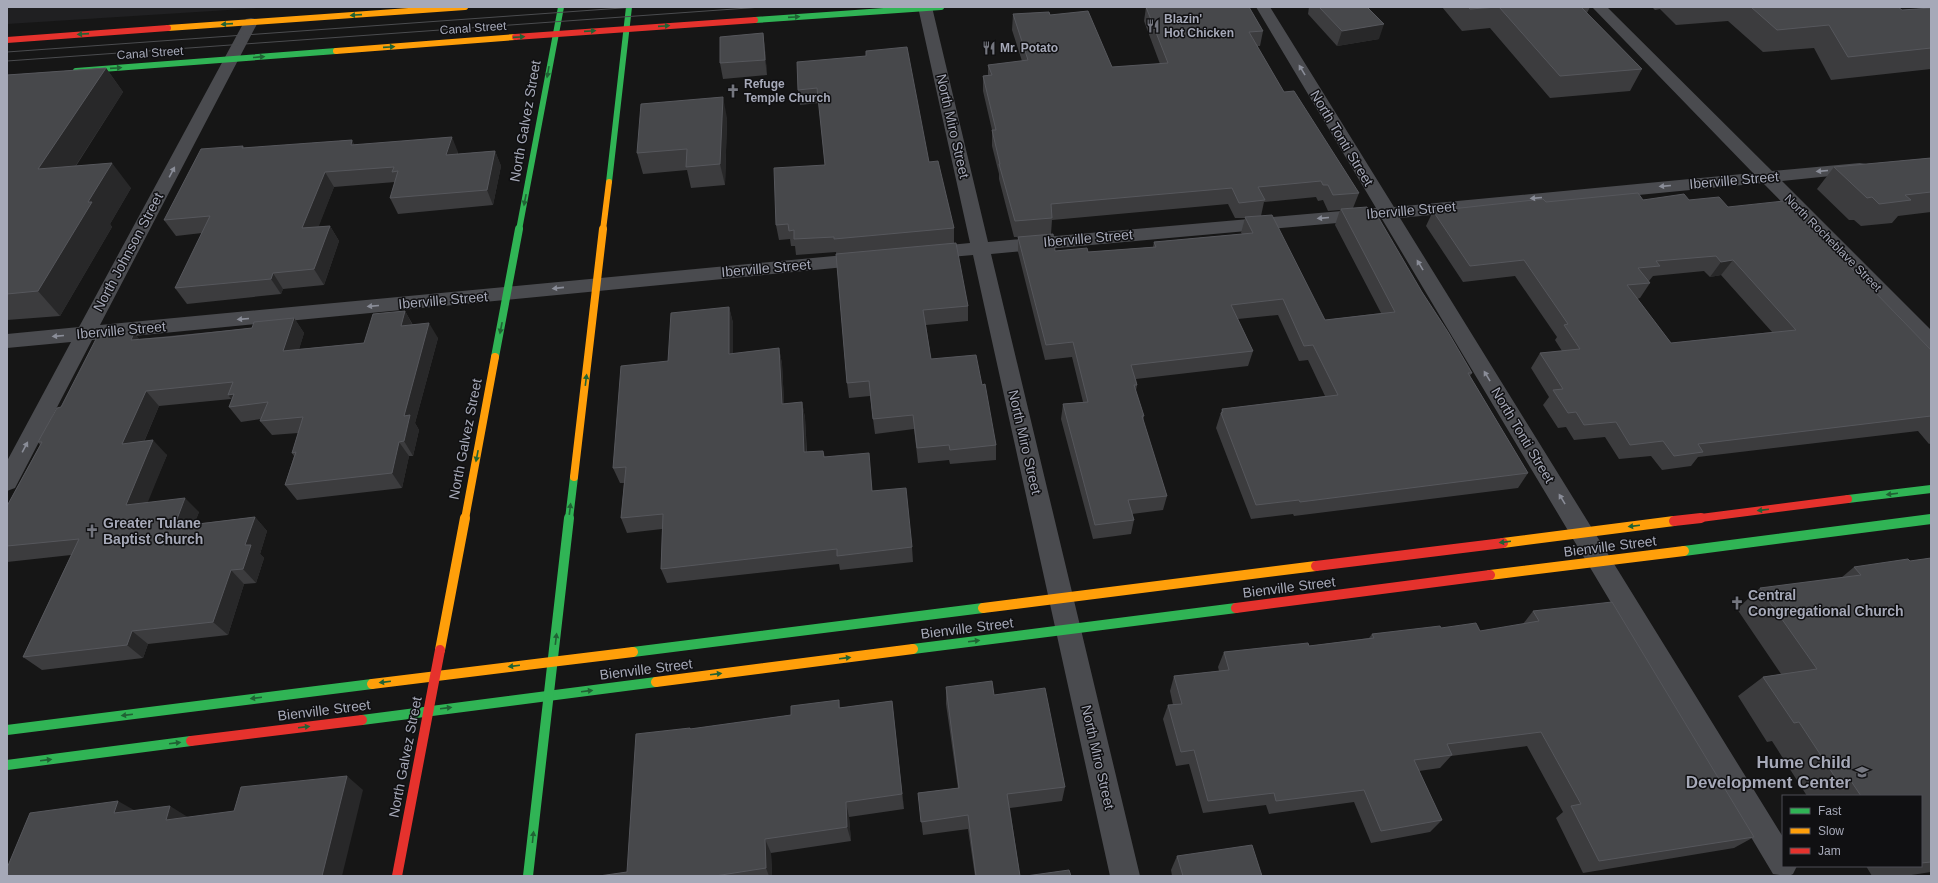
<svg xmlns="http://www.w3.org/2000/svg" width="1938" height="883" font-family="Arial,sans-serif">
  <rect width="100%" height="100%" fill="#161616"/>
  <!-- built -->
  <polygon fill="#202022" points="7,7 275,7 7,24"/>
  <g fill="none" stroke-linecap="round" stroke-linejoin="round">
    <!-- street -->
    <g fill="#4a4b4f" fill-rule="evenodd">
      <polygon points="918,7 932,7 988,242 1376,208 1256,7 1270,7 1394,207 1753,173 1592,7 1607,7 1772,171 1860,163 1866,164 1869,168 1866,172 1860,173 1782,181 1931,330 1931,349 1924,347 1763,183 1400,218 1783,837 1783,866 1797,866 1793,874 1789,876 1773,874 1382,219 991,254 1140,876 1110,876 973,255 928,259 921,257 919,253 921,249 928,247 970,243"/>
      <polygon points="251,18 256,19 258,22 100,325 866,253 873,255 875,259 873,263 866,265 92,340 15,488 7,491 7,461 71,342 7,348 7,334 79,327 244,22 246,19"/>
    </g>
    <!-- fast-far2 -->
    <g stroke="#30b455" stroke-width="6">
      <polyline points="755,20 941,7"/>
      <polyline points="76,71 336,51"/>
      <polyline points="609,182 629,7"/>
      <polyline points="519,230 561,7"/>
    </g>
    <!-- fast-far1 -->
    <g stroke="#30b455" stroke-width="8">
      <polyline points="495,357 519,229"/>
      <polyline points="1848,499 1931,489"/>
      <polyline points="569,519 574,477"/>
    </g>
    <!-- fast -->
    <g stroke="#30b455" stroke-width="10">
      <polyline points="1684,551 1931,519"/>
      <polyline points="913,649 1236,608"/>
      <polyline points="633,652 983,608"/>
      <polyline points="362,720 656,682"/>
      <polyline points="7,730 372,684"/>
      <polyline points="7,765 191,741"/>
      <polyline points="528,876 569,518"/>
    </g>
    <!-- slow-far2 -->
    <g stroke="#ff9f0a" stroke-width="6">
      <polyline points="168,28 465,7"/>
      <polyline points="336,51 515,37"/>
      <polyline points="603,230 609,182"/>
    </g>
    <!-- slow-far1 -->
    <g stroke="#ff9f0a" stroke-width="8">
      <polyline points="574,477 603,229"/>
      <polyline points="465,519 495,357"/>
    </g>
    <!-- slow -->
    <g stroke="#ff9f0a" stroke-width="10">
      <polyline points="1503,543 1674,521"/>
      <polyline points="1490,575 1684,551"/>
      <polyline points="983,608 1316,566"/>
      <polyline points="440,650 465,518"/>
      <polyline points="656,682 913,649"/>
      <polyline points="372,684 633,652"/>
    </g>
    <!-- jam-far2 -->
    <g stroke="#e5322d" stroke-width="6">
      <polyline points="515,37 755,20"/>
      <polyline points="7,40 168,28"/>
    </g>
    <!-- jam-far1 -->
    <polyline stroke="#e5322d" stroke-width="8" points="1693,519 1848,499"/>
    <!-- jam -->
    <g stroke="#e5322d" stroke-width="10">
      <polyline points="1674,521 1701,518"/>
      <polyline points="1316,566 1503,543"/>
      <polyline points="1236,608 1490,575"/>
      <polyline points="191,741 362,720"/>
      <polyline points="397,876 440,650"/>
    </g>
    <!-- tram -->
    <g stroke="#4b4c4f" stroke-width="1">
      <polyline points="7,52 636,7"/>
      <polyline points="7,61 762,7"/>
    </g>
  </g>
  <!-- wall -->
  <g fill="#3c3c3e" fill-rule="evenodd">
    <path d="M1146 7H1249L1263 31 1260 46H1257L1284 92 1359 193 1353 208 1422 292 1472 373 1470 376 1528 473 1518 488 1294 516 1293 514 1251 519 1216 428 1222 409 1325 396 1308 360 1299 361 1278 315 1238 319 1253 351 1248 366 1136 379 1137 385 1136 391 1144 416 1143 421 1167 496 1163 510 1132 514 1134 520 1131 534 1093 539 1061 419 1063 404 1083 402 1072 357 1045 360 1018 252V237H1014L999 179V174L992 146V130L983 91V76L988 75V65L1022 61 1012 30 1013 14 1050 15 1112 67 1160 64 1144 21ZM1316 197 1318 201 1323 200 1328 211 1340 210 1335 225 1381 313 1325 320 1261 216 1264 202ZM1228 204 1235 218H1245L1241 233 1242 234 1154 242 1153 247 1088 252 1055 251 1051 234 1052 220Z"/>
    <polygon points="1309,7 1367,7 1379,39 1337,46 1308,14"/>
    <polygon points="1442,7 1590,7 1587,13 1642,69 1630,91 1550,98 1490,28 1462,31"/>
    <polygon points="1652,7 1898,7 1902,10 1931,8 1931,69 1831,80 1814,48 1763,52 1728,21 1676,25 1660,9 1655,10"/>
    <polygon points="763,33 765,49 767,75 723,79 720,63"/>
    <polygon points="797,62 929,162 954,228 954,243 968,306 968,321 926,325 931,359 982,385 996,445 996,460 950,464 949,460 918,463 914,429 875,434 870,396 849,398 847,383 836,252 796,255 795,246 791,246 790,239 779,240 776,225 825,165 819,103 800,105 798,90"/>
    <polygon points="106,68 123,92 76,166 131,188 110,224 112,227 60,316 7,320 7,75"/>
    <polygon points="727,118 725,185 691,188 687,170 643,174 637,153"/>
    <polygon points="352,140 354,145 458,152 458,154 495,151 501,166 493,205 398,214 390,198 395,182 334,187 318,227 330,226 339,241 324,285 283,289 281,294 187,304 175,288 202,233 176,236 164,220 243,146 244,148"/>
    <polygon points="1931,158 1931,212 1898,216 1892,223 1861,226 1854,220 1849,220 1817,189 1834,167"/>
    <path d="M1643 200H1689L1728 207 1931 350V443L1929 444 1918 431 1698 457 1691 466 1662 470 1651 456 1619 459 1605 437 1574 440 1566 427 1558 428 1543 405 1549 397 1531 368 1540 353 1562 351 1555 340 1557 337 1515 276 1463 282 1426 226 1433 211 1546 202ZM1704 271 1710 277 1721 275 1772 332 1671 343 1637 299 1640 298 1650 283 1649 281 1653 276Z"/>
    <polygon points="729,307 733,323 733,354 779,348 782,364 784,404 802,402 805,418 807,452 870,468 872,491 912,547 913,562 840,570 839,564 667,583 661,569 662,529 627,533 621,518 624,483 620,483 613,468 668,361"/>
    <polygon points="405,311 413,325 438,338 415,423 419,430 413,456 409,456 402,488 297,500 285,485 294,456 292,453 298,433 272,435 260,421 261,419 241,422 229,407 232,399 231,399 159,406 144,442 167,455 147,502 199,512 194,524 255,517 267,531 260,554 264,558 256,583 244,584 228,635 148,644 143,658 42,670 23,657 71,555 7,562 7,506 40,445 38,442 61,407 134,333 139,339 252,328 294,318 304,333 299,349 364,343"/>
    <polygon points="1931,558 1931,872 1905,876 1872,876 1866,866 1921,866 1921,796 1820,796 1820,795 1807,796 1772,741 1767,742 1738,696 1763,677 1781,674 1737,609 1760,588 1841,578 1854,567 1910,561"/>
    <polygon points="1533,611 1754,837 1734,848 1583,873 1556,818 1563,812 1527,746 1451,756 1440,768 1419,771 1442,820 1430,832 1371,843 1354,802 1269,814 1266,805 1203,813 1189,764 1176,766 1163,719 1168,705 1173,705 1170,691 1174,676 1219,671 1218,667 1224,652 1309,646 1369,638 1372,634 1441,628 1480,631 1523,624"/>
    <polygon points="946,687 994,695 1065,787 1062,801 1010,808 1020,876 975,876 968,829 923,835 918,793 958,788 946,704"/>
    <polygon points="839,700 840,708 892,701 904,809 849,817 851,841 771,853 772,876 599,876 627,872 690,728 691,729 791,715"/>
    <polygon points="1177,856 1262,876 1172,876 1171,870"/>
  </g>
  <!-- shaded-wall -->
  <g fill="#282829">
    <polygon points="1384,24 1379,39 1337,46 1342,31"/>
    <polygon points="763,33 765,49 767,75 765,60"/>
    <polygon points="106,68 123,92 58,193 38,169"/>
    <polygon points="723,97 727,118 725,185 720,164"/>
    <polygon points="452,137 458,152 453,170 446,155"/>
    <polygon points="352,140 360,156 351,145"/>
    <polygon points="495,151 501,166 493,205 487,190"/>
    <polygon points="112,163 131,188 110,224 112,227 60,316 38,291 88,202"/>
    <polygon points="325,172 334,187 312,244 302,228"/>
    <polygon points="330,226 339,241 324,285 314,269"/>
    <polygon points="1733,260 1721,275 1710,277 1721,262"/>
    <polygon points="273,273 283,289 281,294 271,279"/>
    <polygon points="729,307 733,323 733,370 729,354"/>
    <polygon points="405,311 413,326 401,326"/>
    <polygon points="294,318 304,333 294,366 283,351"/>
    <polygon points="429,323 438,338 415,423 419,430 413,456 404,441 404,416"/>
    <polygon points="134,333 147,348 131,340"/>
    <polygon points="779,348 782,364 785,420 782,404"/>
    <polygon points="146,391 159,406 137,458 122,444"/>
    <polygon points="234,394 237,406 228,395"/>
    <polygon points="802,402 805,418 807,468 804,452"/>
    <polygon points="153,440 167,455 141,519 126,505"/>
    <polygon points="399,442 409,456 402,488 392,473"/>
    <polygon points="185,498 199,512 188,541 174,527"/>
    <polygon points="255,517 267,531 260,554 264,558 256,583 243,569 245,545"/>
    <polygon points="231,570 244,584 228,635 213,622"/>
    <polygon points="132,631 148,644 143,658 127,645"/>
    <polygon points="892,701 894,718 904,809 902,794"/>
    <polygon points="347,776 363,790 342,876 322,876"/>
    <polygon points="118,801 141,814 114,813"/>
    <polygon points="846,802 849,817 851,841 847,827"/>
    <polygon points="170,806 191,819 166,820"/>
    <polygon points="765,839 771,853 772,876 769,876 766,868"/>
  </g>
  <!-- building -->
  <g fill="#47484b" stroke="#56575c" fill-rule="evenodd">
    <polygon points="1146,7 1249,7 1263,31 1249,32 1284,92 1294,91 1359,193 1333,195 1328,185 1323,185 1321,181 1258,187 1265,200 1239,203 1232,188 1051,204 1052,218 1015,221 999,164 1000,164 992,130 996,130 983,76 992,75 988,65 1028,60 1013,14 1049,12 1050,15 1088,11 1112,67 1168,63"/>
    <polygon points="1319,7 1367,7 1384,24 1342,31"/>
    <polygon points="1468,7 1498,7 1470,9"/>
    <polygon points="1499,7 1581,7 1642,69 1560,76"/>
    <polygon points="1751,7 1898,7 1902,10 1931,8 1931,48 1848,57 1829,25 1777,30"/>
    <polygon points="763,33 765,60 720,63 720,37"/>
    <polygon points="907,47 929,162 938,161 954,228 834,239 834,237 794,239 794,230 789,231 788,224 776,225 774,168 825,165 817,88 798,90 797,62 866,56 866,51"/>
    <polygon points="106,68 38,169 112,163 88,202 92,202 38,291 7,294 7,75"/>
    <polygon points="723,97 720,164 686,167 687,149 637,153 641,104"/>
    <polygon points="452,137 446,155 495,151 487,190 390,198 398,171 392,172 394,167 325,172 302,228 330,226 314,269 273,273 271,279 175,288 210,216 164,220 201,149 243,146 242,148 352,140 351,145"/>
    <polygon points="1931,158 1931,192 1905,195 1911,200 1879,204 1872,197 1867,198 1834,167"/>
    <path d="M1638 193 1643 200 1684 194 1689 200 1719 197 1728 207 1784 201 1869 286 1931 350V416L1698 444 1703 452 1674 456 1663 441 1630 445 1616 422 1584 425 1576 412 1568 413 1553 390 1563 389 1540 353 1580 349 1564 325 1568 324 1524 260 1470 266 1433 211 1543 199 1546 202ZM1716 256 1721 262 1733 260 1796 330 1671 343 1627 285 1650 283 1638 268 1660 266 1656 261Z"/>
    <polygon points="1367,207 1373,216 1377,215 1422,292 1448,332 1472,373 1468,373 1528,473 1300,502 1299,500 1256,505 1221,413 1223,412 1222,409 1338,395 1313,345 1304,346 1283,299 1231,305 1253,351 1131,365 1137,385 1134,385 1144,416 1142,416 1167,496 1128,500 1134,520 1095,525 1063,404 1088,402 1073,342 1046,345 1018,237 1053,234 1055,251 1087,248 1088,252 1156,247 1154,242 1253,233 1245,217 1272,215 1325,320 1395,312 1341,209"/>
    <polygon points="956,243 968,306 923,310 931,359 976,355 982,385 985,384 996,445 950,450 949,445 917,448 913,415 873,419 869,381 847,383 836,254"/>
    <polygon points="729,307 729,354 779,348 782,404 802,402 804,452 823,451 824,457 869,453 872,491 906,488 912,547 837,556 837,549 661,569 663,514 621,518 626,467 613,468 621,366 668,361 671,313"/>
    <polygon points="405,311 401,326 429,323 404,416 410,415 404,441 399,442 392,473 285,485 296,452 292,453 303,417 260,421 268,402 229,407 234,394 228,395 233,382 146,391 122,444 153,440 126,505 185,498 174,527 255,517 245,545 251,545 243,569 231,570 213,622 132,631 127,645 23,657 79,539 7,546 7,506 42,442 38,442 57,408 61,407 97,337 134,333 131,340 170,337 252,328 254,322 294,318 283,351 364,343 373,314"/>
    <polygon points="1931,558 1931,862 1921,863 1921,796 1861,796 1849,778 1837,780 1799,722 1794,723 1763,677 1817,669 1760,588 1861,575 1854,567 1908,559 1910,561"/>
    <polygon points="1612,602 1754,837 1599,861 1571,806 1581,804 1541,732 1447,744 1452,755 1414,760 1442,820 1381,831 1364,790 1276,801 1274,793 1208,801 1194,750 1181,752 1168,705 1182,704 1174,676 1229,670 1224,652 1308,643 1309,646 1374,638 1372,634 1440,626 1441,628 1476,623 1480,631 1539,621 1533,611"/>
    <polygon points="992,681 994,695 1045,688 1065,787 1007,794 1020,876 976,876 968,815 921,822 918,793 959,788 946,687"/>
    <polygon points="839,700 839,708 892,701 902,794 846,802 847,827 765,839 766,868 715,876 599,876 627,872 636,734 690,728 690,729 791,715 791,706"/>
    <polygon points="347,776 322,876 7,876 7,868 30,813 118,801 114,813 170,806 166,820 234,811 241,787"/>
    <polygon points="1252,845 1262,876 1183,876 1177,856"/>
    <polygon points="1069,870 1071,876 1026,876"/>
  </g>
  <!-- one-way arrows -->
  <defs><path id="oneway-solid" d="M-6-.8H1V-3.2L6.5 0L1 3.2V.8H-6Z"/></defs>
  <g fill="#206234">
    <use href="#oneway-solid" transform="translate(356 15) rotate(176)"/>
    <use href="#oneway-solid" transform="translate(794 17) rotate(-4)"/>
    <use href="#oneway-solid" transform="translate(227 24) rotate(176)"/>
    <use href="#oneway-solid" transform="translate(664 26) rotate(-4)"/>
    <use href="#oneway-solid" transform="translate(590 31) rotate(-4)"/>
    <use href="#oneway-solid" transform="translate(83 34) rotate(176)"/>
    <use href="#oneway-solid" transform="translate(519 37) rotate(-4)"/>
    <use href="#oneway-solid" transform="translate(389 47) rotate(-4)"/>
    <use href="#oneway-solid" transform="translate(259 57) rotate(-5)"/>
    <use href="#oneway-solid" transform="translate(116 68) rotate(-4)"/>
    <use href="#oneway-solid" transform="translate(548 72) rotate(100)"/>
    <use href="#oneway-solid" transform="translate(525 200) rotate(101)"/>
    <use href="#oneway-solid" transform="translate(501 328) rotate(101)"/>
    <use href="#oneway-solid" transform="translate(586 380) rotate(-83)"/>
    <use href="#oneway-solid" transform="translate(477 456) rotate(101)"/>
    <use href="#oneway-solid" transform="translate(1892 494) rotate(173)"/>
    <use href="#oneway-solid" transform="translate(570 509) rotate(-83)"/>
    <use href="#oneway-solid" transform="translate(1763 510) rotate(173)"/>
    <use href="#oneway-solid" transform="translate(1634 526) rotate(173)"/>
    <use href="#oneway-solid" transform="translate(1505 542) rotate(173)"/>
    <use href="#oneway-solid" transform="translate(556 639) rotate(-83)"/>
    <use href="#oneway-solid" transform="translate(974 641) rotate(-7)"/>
    <use href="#oneway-solid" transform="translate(845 658) rotate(-7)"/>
    <use href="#oneway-solid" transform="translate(514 666) rotate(173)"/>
    <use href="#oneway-solid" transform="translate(716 674) rotate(-7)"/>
    <use href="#oneway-solid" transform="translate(385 682) rotate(173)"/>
    <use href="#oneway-solid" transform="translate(587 691) rotate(-7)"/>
    <use href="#oneway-solid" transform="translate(256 698) rotate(173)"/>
    <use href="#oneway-solid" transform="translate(446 708) rotate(-7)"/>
    <use href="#oneway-solid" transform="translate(127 715) rotate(173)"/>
    <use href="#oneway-solid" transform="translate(304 727) rotate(-7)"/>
    <use href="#oneway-solid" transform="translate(175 743) rotate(-7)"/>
    <use href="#oneway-solid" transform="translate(46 760) rotate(-7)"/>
    <use href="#oneway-solid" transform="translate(533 837) rotate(-84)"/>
  </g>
  <g fill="#8a8d98">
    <use href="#oneway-solid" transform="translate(1302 70) rotate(-121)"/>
    <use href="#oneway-solid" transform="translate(1822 171) rotate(175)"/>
    <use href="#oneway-solid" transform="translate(172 172) rotate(-62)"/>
    <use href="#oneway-solid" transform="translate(1665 186) rotate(175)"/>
    <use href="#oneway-solid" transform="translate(1536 198) rotate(175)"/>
    <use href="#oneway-solid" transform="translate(1323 218) rotate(175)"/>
    <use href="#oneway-solid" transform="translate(1420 265) rotate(-121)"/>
    <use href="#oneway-solid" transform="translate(558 288) rotate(174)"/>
    <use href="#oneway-solid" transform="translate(373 306) rotate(175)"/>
    <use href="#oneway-solid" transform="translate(243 319) rotate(175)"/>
    <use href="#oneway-solid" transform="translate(58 336) rotate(175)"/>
    <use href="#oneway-solid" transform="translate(1487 376) rotate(-121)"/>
    <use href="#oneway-solid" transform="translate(25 447) rotate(-62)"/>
    <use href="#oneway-solid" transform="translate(1562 499) rotate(-121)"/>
  </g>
  <!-- icons -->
  <defs>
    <g id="restaurant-bare" transform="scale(1.08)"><path d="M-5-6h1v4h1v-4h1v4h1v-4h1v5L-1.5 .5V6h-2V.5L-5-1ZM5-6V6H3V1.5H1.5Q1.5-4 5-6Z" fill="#74767f" stroke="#101012" stroke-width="2.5" paint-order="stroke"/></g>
    <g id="church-bare" transform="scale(1.08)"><path d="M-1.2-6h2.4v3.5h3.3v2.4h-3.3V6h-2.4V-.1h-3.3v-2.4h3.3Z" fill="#74767f" stroke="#101012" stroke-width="2.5" paint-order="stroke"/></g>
    <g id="school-bare" transform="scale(1.08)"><path d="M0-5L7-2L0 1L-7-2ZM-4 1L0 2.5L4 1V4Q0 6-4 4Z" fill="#74767f" stroke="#101012" stroke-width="2.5" paint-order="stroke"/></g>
  </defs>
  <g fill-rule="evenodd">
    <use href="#restaurant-bare" x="1153" y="26"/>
    <use href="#restaurant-bare" x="989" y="48"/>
    <use href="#church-bare" x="733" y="91"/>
    <use href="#church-bare" x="92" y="531"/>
    <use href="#church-bare" x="1737" y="603"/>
    <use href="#school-bare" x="1862" y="772"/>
  </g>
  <g text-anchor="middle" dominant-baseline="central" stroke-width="3" stroke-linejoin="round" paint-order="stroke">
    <!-- far-poi labels -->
    <g font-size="12" font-weight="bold" fill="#a6a9b8" stroke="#101012" text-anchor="start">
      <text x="1164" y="19">Blazin'<tspan x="1164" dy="14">Hot Chicken</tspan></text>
      <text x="1000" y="48">Mr. Potato</text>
      <text x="744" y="84">Refuge<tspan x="744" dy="14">Temple Church</tspan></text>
    </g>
    <!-- far-street labels -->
    <g font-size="12" fill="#a6a9b8" stroke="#101012">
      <text transform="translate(473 28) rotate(-4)">Canal Street</text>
      <text transform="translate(150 53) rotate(-4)">Canal Street</text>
      <text transform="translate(1833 243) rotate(45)">North Rocheblave Street</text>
    </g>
    <!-- street labels -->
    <g font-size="14" fill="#a6a9b8" stroke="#101012">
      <text transform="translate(525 121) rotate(-80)">North Galvez Street</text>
      <text transform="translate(953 126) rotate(77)">North Miro Street</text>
      <text transform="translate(1342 138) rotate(59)">North Tonti Street</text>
      <text transform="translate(1734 180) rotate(-5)">Iberville Street</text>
      <text transform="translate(1411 210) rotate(-5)">Iberville Street</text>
      <text transform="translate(1088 238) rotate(-5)">Iberville Street</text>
      <text transform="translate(128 252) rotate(-62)">North Johnson Street</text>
      <text transform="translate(766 268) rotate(-5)">Iberville Street</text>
      <text transform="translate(443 300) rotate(-5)">Iberville Street</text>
      <text transform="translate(121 330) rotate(-5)">Iberville Street</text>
      <text transform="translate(1523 435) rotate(59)">North Tonti Street</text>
      <text transform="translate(465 439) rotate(-79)">North Galvez Street</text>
      <text transform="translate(1025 442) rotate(77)">North Miro Street</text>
      <text transform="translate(1610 546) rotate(-7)">Bienville Street</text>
      <text transform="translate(1289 587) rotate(-7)">Bienville Street</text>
      <text transform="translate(967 628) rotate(-7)">Bienville Street</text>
      <text transform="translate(646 669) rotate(-7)">Bienville Street</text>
      <text transform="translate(324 710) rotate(-7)">Bienville Street</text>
      <text transform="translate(405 757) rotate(-79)">North Galvez Street</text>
      <text transform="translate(1098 757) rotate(77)">North Miro Street</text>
    </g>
    <!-- poi labels -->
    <g font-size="14" font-weight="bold" fill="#a6a9b8" stroke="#101012" text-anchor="start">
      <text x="103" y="523">Greater Tulane<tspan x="103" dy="16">Baptist Church</tspan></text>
      <text x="1748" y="595">Central<tspan x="1748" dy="16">Congregational Church</tspan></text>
    </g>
    <!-- near-poi labels -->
    <g font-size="17" font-weight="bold" fill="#a6a9b8" stroke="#101012" text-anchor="end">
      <text x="1851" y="762">Hume Child<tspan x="1851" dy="20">Development Center</tspan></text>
    </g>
  </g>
  <!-- border -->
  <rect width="1938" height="883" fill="none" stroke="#a6a9b8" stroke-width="16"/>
  <!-- legend -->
  <rect x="1782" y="795" width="140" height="72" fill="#101012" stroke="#4c4d54"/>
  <rect x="1790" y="808" width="20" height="6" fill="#30b455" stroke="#4c4d54"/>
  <text x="1818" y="815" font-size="12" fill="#a6a9b8">Fast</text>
  <rect x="1790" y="828" width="20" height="6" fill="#ff9f0a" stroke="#4c4d54"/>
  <text x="1818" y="835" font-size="12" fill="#a6a9b8">Slow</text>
  <rect x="1790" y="848" width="20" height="6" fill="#e5322d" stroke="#4c4d54"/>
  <text x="1818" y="855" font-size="12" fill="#a6a9b8">Jam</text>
</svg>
